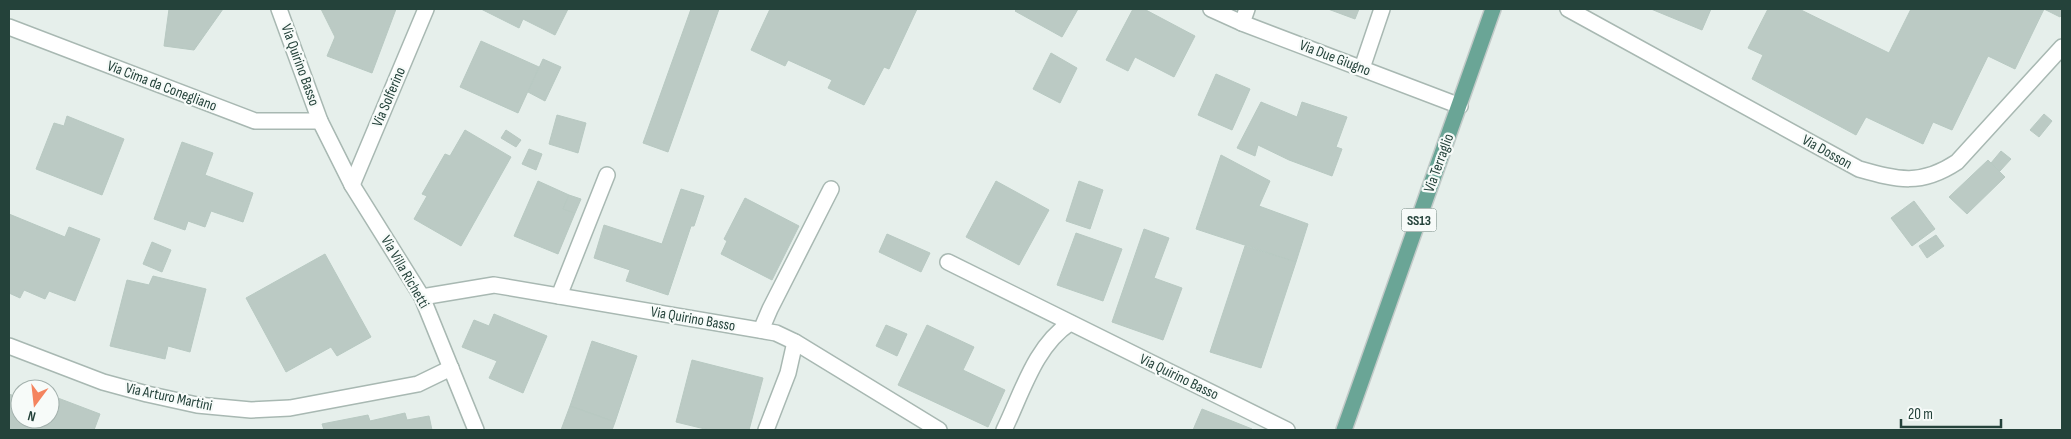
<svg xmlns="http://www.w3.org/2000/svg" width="2071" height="439" font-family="'Sofia Sans Condensed',sans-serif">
  <rect width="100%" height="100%" fill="#e6efeb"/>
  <!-- building -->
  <g fill="#bbcac4" stroke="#b8c9c2">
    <polygon points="169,9 223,9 194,50 164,46"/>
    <polygon points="321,9 396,9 372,73 327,56 335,37"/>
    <polygon points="481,9 568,9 555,35 523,19 519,28"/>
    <polygon points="691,9 719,9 668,152 643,143"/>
    <polygon points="770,9 917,9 889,69 884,67 864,105 828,88 832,80 788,60 785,66 751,50"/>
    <polygon points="1017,9 1078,9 1062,37 1015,11"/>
    <polygon points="1133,9 1144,9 1195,36 1174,77 1135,57 1128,71 1106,60"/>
    <polygon points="1328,9 1359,9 1355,19"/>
    <polygon points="1651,9 1711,9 1702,30"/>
    <polygon points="1768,9 1799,9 1889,53 1911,9 2062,9 2062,15 2060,17 2044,9 2015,69 1988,56 1952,130 1933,122 1923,144 1866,117 1856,135 1752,79 1763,55 1748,48"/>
    <polygon points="481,41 539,67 518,113 460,87"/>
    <polygon points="1051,53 1077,68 1060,103 1033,89"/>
    <polygon points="543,59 561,67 545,101 528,92"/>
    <polygon points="1216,74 1250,89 1232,130 1198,115"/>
    <polygon points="1261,102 1297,117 1302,102 1347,117 1336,147 1342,149 1332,176 1289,160 1258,145 1255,156 1237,148"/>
    <polygon points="2044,114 2052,121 2039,137 2030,130"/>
    <polygon points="557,115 586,123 578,153 549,144"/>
    <polygon points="67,116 124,139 102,195 36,169 54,123 64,126"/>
    <polygon points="465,130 511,157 461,246 414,219 427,196 422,194 445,154 450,156"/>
    <polygon points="506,130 521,140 516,147 501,138"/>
    <polygon points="182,142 213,153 205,175 253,193 243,222 211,211 205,227 188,221 185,230 154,219"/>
    <polygon points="529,149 542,154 536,170 522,164"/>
    <polygon points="2001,151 2011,159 2000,171 1991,163"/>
    <polygon points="1221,155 1270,181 1259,206 1308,224 1296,262 1196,229"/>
    <polygon points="1988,160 2005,177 1967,214 1949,197"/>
    <polygon points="538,181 569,195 563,209 575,213 558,254 514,236"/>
    <polygon points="996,181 1049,210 1019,265 966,237"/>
    <polygon points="1079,181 1103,190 1090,229 1066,221"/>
    <polygon points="681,189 704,196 694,226 691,226 668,295 626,281 630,270 594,258 604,225 662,244"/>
    <polygon points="569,195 581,199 575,213 563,209"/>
    <polygon points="745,198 799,226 772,280 721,254 727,241 724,239"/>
    <polygon points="1914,201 1935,229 1912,246 1891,218"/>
    <polygon points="9,214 65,237 69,227 100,239 75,301 49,291 45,299 24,290 20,298 9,293"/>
    <polygon points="1144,229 1169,238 1154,278 1182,288 1163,340 1112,322"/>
    <polygon points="1076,233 1122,249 1103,301 1057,285"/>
    <polygon points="887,234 930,253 921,272 879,252"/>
    <polygon points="1936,235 1944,246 1927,258 1919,246"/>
    <polygon points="152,242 171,250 162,272 143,264"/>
    <polygon points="1245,246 1296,262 1261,368 1210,352"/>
    <polygon points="325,254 371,337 337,356 331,347 286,372 246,298"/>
    <polygon points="153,276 206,289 190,352 168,346 165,359 110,346 127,280 149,285"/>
    <polygon points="494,314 547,336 523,393 489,378 497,361 462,347 474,320 489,326"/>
    <polygon points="886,325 907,334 897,356 876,346"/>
    <polygon points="927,325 974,347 963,370 1005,390 988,427 898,385"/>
    <polygon points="592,341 637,356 615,422 570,406"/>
    <polygon points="692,360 763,378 749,430 709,430 676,422"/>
    <polygon points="9,394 20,398 20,419 50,419 50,395 100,414 94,430 9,430"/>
    <polygon points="570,406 615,422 612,430 561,430"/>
    <polygon points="1202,409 1252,429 1251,430 1193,430"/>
    <polygon points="405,413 407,420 429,416 432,430 324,430 322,424 368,415 370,421"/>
  </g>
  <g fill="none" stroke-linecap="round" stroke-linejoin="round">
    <!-- service casing -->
    <g stroke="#a8b8b2" stroke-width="18">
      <g id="service">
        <polyline points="1242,23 1247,9"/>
        <polyline points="1362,68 1382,9"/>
        <polyline points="559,296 607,175"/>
        <polyline points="761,330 770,309 831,189"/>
        <polyline points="766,430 788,373 795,342"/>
      </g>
    </g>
    <!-- minor casing -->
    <g stroke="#a8b8b2" stroke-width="18">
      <g id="minor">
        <polyline points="279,9 320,121 352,185 422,297 476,430"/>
        <polyline points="1211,9 1242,23 1460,106"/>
        <path d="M1568 9 1859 169C1898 180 1921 186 1957 162L2062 47"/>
        <polyline points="9,27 255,121 320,121"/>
        <polyline points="352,185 426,9"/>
        <polyline points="948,262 1287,430"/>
        <polyline points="422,297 494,285 776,333 795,342 939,430"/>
        <polyline points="9,346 103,382 147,394 197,405 251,410 290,408 418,384 451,368"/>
        <path d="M1004 430C1022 393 1035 346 1070 323"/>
      </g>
    </g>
    <!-- primary casing -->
    <g stroke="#c2cac8" stroke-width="18">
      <polyline id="primary" points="1344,430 1493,9"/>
    </g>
    <!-- service -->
    <use href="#service" stroke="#fff" stroke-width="15"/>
    <!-- minor -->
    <use href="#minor" stroke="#fff" stroke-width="15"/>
    <!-- primary -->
    <use href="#primary" stroke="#6aa596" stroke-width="15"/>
  </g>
  <g text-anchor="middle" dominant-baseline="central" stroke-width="4.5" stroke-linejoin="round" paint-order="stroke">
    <!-- shield labels -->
    <rect fill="#f7fbf9" stroke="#637a73" stroke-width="1" x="1401.5" y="208.5" width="35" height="23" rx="4"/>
    <g font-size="14" font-weight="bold" fill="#24423a">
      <text x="1419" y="220">SS13</text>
    </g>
    <!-- street labels -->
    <g font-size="15" fill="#24423a" stroke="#f7fbf9">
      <text transform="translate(1335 58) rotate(21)">Via Due Giugno</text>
      <text transform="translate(300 65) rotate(70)">Via Quirino Basso</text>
      <text transform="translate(162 86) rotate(21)">Via Cima da Conegliano</text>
      <text transform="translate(389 97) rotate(-67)">Via Solferino</text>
      <text transform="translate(1827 152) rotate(29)">Via Dosson</text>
      <text transform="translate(1439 163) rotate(-70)">Via Terraglio</text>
      <text transform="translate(405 272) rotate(60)">Via Villa Richetti</text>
      <text transform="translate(693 319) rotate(10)">Via Quirino Basso</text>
      <text transform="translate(1179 377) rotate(26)">Via Quirino Basso</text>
      <text transform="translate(169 397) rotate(12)">Via Arturo Martini</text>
    </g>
  </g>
  <!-- border -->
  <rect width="2071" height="439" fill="none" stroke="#24423a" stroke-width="20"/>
  <!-- north arrow -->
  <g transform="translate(35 404) rotate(195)"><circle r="24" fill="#f7fbf9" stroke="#a3b1ad"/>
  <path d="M0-4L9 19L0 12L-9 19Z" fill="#f4845f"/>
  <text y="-8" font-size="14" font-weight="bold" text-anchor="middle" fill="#24423a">N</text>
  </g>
  <!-- scale -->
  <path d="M1901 419v8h100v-8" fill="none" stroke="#24423a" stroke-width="2.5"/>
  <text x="1908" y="419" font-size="15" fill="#24423a" stroke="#f7fbf9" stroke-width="4" paint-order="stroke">20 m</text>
</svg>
